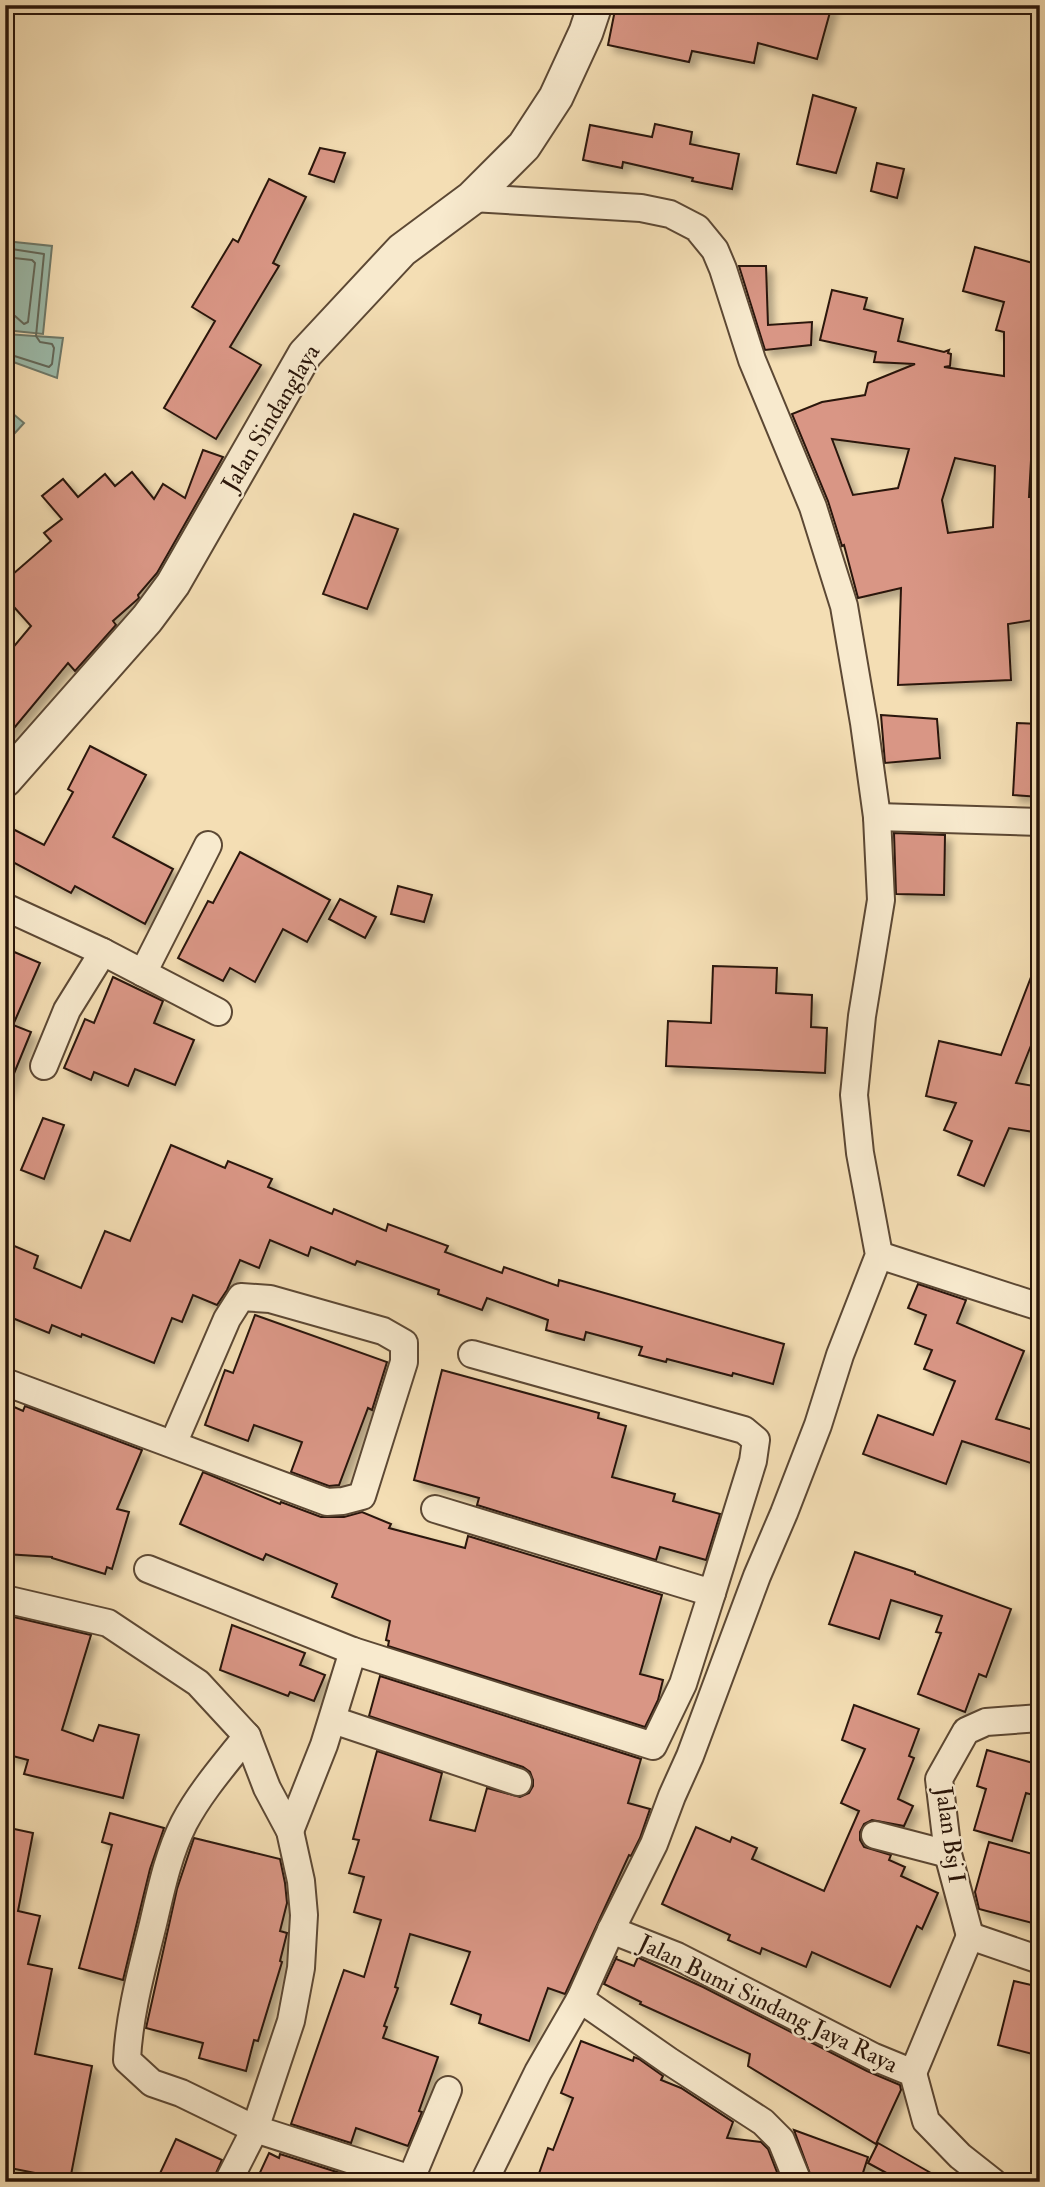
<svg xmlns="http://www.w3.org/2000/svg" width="1045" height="2187" font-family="'IM FELL Double Pica',serif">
  <defs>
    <filter id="shadow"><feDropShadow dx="6" dy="6" stdDeviation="3.5" flood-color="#0004"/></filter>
  </defs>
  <rect width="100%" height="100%" fill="#f4deb4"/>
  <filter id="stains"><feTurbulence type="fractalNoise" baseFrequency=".00286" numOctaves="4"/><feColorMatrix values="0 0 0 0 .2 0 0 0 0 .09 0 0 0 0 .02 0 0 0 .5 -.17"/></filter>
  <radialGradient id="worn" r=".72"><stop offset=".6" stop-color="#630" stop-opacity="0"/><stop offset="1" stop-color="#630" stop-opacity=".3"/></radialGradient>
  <!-- water -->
  <g fill="#9cbcac" stroke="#6e7a6b" stroke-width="2">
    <polygon points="5,241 52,246 43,334 5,330"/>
    <polygon points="6,334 63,338 57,378 5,359"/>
    <polygon points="5,407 24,423 5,444"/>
  </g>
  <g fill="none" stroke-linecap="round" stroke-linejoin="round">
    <!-- shore -->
    <g stroke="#63695b" stroke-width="2">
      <polyline points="5,248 44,254 36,336 40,342 52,344 54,348 52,364 49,367 5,353"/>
      <polyline points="5,257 32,260 35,263 28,322 24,324 15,316 5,315"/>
    </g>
  </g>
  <!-- building -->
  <g fill="#d99685" stroke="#2a160a" stroke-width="2" fill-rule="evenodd" filter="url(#shadow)">
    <polygon points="616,5 832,5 817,59 758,43 754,63 692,51 689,62 608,45"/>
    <polygon points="813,95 856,108 836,173 797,164"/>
    <polygon points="655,124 692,132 690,144 739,154 732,189 692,181 693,178 623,162 622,168 583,160 590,125 652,137"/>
    <polygon points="320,148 345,153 334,182 309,174"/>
    <polygon points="877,163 904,169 897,198 871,191"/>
    <polygon points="269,179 306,197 273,263 279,266 230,347 261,365 216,439 164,408 215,321 192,307 233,239 238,242"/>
    <path d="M975 247 1040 265V425L1033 424 1029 497H1034L1037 533H1039L1040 619 1008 624 1011 680 898 685 901 588 858 598 844 545 842 546 828 501 792 414 822 402 865 395 868 383 915 364 874 362 876 352 820 340 832 290 867 298 864 309 903 319 898 341 944 352 949 350 948 353 951 354 950 366 944 367 1004 376V332L996 330 1004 302 963 291ZM832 439 909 449 898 488 853 495ZM955 458 995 466 993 527 948 533 942 500Z"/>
    <polygon points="739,266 766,266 768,325 812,322 811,345 765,350"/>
    <polygon points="203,450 223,457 157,573 138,595 139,598 113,621 116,625 75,671 68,663 5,739 5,657 31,626 5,597 5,581 51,541 44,533 62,519 42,496 63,479 78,497 105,474 115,486 132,472 154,499 163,484 185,498"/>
    <polygon points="354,514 398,529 367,609 323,594"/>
    <polygon points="881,715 937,719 940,758 885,763"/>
    <polygon points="1017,723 1040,724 1040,797 1013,795"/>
    <polygon points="90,746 146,775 113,837 173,869 145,924 75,886 71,893 5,858 5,825 44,845 73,792 68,789"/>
    <polygon points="894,833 945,835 944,895 896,894"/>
    <polygon points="240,852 330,900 307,942 283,929 255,982 230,968 223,981 178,958 208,901 213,903"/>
    <polygon points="398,886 432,895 424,922 391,914"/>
    <polygon points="340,899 376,917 365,938 329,919"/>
    <polygon points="5,948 40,963 13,1025 31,1032 6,1093"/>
    <polygon points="1038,959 1040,959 1040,1039 1034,1038 1016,1083 1040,1087 1040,1133 1009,1128 984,1186 958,1175 972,1141 944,1130 956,1103 926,1096 939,1041 1001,1055"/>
    <polygon points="713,966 777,968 776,993 812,995 811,1027 827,1028 825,1073 666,1066 668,1021 711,1023"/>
    <polygon points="113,977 163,1001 154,1023 194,1040 175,1085 135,1069 128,1086 94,1072 91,1080 64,1068 85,1019 94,1023"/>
    <polygon points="43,1118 64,1125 44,1179 21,1170"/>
    <polygon points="171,1145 225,1168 228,1161 272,1179 268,1187 332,1214 334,1209 386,1231 388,1224 448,1246 445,1252 502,1273 504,1267 558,1286 559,1280 784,1344 773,1384 733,1373 732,1376 667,1359 666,1362 639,1355 642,1347 586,1332 584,1340 546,1330 548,1320 487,1298 482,1310 438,1294 439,1290 357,1261 355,1265 311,1247 308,1256 270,1240 259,1268 240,1260 227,1290 217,1305 193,1295 182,1322 172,1318 154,1363 82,1334 81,1337 52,1325 49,1333 5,1315 5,1242 38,1256 34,1268 81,1288 105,1231 130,1241"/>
    <polygon points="918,1284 966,1300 957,1323 1024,1351 996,1419 1040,1432 1040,1466 962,1441 946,1484 863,1454 878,1415 933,1435 955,1381 924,1369 932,1350 915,1344 926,1315 908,1308"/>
    <polygon points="255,1315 387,1362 372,1410 368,1408 339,1485 329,1486 291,1472 302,1442 254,1425 248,1441 205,1425 225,1370 233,1373"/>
    <polygon points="442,1370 599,1413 598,1418 626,1426 612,1477 675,1494 673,1501 720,1514 706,1560 660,1547 656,1560 477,1505 479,1498 414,1480"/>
    <polygon points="5,1403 23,1411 25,1406 142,1450 117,1509 129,1512 112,1569 107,1567 105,1574 52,1558 52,1557 5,1554"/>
    <polygon points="203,1472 280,1504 281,1502 321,1517 344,1517 362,1512 391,1524 389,1528 465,1548 468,1536 662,1595 640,1674 663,1680 658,1700 645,1727 388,1646 389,1641 386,1640 390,1621 332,1597 337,1584 266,1554 263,1560 180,1524"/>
    <polygon points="855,1552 915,1572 915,1574 1011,1609 986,1677 979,1674 965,1712 918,1694 941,1633 936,1632 942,1616 891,1600 879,1639 829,1624"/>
    <polygon points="5,1615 91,1635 62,1730 93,1741 99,1725 139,1735 123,1798 24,1774 28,1760 5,1754"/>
    <polygon points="232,1625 305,1653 300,1665 325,1675 314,1701 290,1692 288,1696 220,1670"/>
    <polygon points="380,1676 641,1759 628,1803 650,1809 640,1838 631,1856 629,1855 566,1992 565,1994 548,1988 529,2041 479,2023 481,2015 451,2004 470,1952 410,1934 395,1987 398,1988 384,2026 387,2027 383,2038 438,2057 419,2111 422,2112 408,2146 356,2128 351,2143 291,2124 344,1970 364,1977 381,1920 354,1912 364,1877 349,1873 359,1840 353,1839 377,1751 442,1773 430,1820 475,1831 487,1788 520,1797 529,1793 533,1786 533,1780 530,1772 523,1767 369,1716"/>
    <polygon points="854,1705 919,1729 909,1756 914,1758 898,1799 913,1806 904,1826 872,1820 864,1824 860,1832 860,1840 864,1847 891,1855 889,1860 905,1867 901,1876 938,1893 922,1929 917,1926 890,1987 812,1952 806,1967 762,1948 760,1954 728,1940 730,1935 662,1904 696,1827 730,1842 732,1837 757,1848 752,1859 824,1891 859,1811 841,1803 865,1749 842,1740"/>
    <polygon points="987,1750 1040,1765 1040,1797 1026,1793 1012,1841 974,1830 986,1789 977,1786"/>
    <polygon points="110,1813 164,1828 150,1869 123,1980 79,1968 112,1845 102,1842"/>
    <polygon points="5,1827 33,1833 18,1911 40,1916 28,1964 52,1969 35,2054 92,2066 70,2180 5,2167"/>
    <polygon points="194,1838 280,1859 285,1883 287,1903 280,1931 287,1933 280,1961 282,1962 258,2041 254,2040 246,2071 199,2058 203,2043 146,2028 177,1889"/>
    <polygon points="989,1842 1040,1856 1040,1925 979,1909 975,1892"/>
    <polygon points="617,1956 616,1959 634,1966 638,1957 641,1959 703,1987 867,2071 900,2085 901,2090 876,2144 748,2066 750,2054 640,2004 641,2002 604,1984"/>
    <polygon points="1014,1981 1040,1987 1040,2056 998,2045"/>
    <polygon points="581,2041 633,2061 634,2057 639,2059 663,2076 661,2080 681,2088 733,2122 727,2138 761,2142 768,2149 780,2180 755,2177 754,2182 536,2182 548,2148 553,2150 573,2098 561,2093"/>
    <polygon points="794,2130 868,2157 860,2182 813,2182"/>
    <polygon points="176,2139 222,2160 212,2182 156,2182"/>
    <polygon points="878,2143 938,2177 935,2182 903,2182 868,2163"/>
    <polygon points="269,2153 279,2158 280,2154 340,2173 337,2182 246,2182 250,2173 258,2177"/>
  </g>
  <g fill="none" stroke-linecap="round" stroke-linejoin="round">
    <!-- minor casing -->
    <g stroke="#5c4834" stroke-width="30">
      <g id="minor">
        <polyline points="472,198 641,208 670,214 697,228 715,250 723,269 752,360 813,507 844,606 864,723 877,817 881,900 862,1016 854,1095 860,1153 879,1255 840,1355 818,1425 784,1513 757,1576 690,1756 672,1796 654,1844 611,1930 580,1999 538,2072 484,2182"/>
        <polyline points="877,817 1040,822"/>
        <polyline points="5,907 103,952 218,1012"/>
        <polyline points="143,973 208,845"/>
        <polyline points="44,1066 67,1010 103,952"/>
        <polyline points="879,1255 1040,1307"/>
        <polyline points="5,1382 327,1502 343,1501 362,1496 404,1362 404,1343 383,1331 270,1299 241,1297 227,1319 173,1444"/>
        <polyline points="435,1509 712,1593 753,1461 756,1440 744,1430 472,1354"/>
        <polyline points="148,1569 353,1651 653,1746 683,1684 712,1593"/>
        <polyline points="5,1599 108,1623 198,1683 247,1736 267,1788 290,1831 301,1881 304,1915 301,1968 291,2021 255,2129 228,2182"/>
        <polyline points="333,1720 518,1782"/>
        <path d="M247 1736C225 1764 201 1791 184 1823 168 1855 161 1890 153 1924 142 1969 129 2015 127 2060L152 2083 181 2093 255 2129 411 2179 410 2182"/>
        <polyline points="290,1831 324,1745 353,1651"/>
        <polyline points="875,1835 948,1854"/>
        <polyline points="611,1930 677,1956 874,2057 913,2073 926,2121 960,2156 993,2182"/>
        <polyline points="970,1936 948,1854 939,1779 966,1731 986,1722 1040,1718"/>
        <polyline points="580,1999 669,2061 763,2122 781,2140 798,2182"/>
        <polyline points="913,2073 970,1936 1040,1960"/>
        <polyline points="411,2179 448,2090"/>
      </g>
    </g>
    <!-- tertiary casing -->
    <g stroke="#5c4834" stroke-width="37">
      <polyline id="tertiary" points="5,780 147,619 173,584 305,354 402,250 472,198 524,146 556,97 586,32 595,5"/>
    </g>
    <!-- minor -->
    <use href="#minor" stroke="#f8eace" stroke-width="26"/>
    <!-- tertiary -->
    <use href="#tertiary" stroke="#f8eace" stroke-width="33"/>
  </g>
  <g text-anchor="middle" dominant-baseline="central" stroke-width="5" stroke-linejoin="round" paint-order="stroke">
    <!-- street labels -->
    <g font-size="24" fill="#2a160a" stroke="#f8eace">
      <text transform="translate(271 418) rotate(-59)">Jalan Sindanglaya</text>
      <text transform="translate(950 1835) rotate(82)">Jalan Bsj I</text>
      <text transform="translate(768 2004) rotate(26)">Jalan Bumi Sindang Jaya Raya</text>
    </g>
  </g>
  <!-- margin -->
  <rect width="1045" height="2187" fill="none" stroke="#f4deb4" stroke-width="28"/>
  <rect x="7" y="7" width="1031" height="2173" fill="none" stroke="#2a160a" stroke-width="3.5"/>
  <rect x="14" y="14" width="1017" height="2159" fill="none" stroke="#2a160a" stroke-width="2"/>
  <rect width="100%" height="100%" filter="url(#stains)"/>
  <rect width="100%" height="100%" fill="url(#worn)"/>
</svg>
